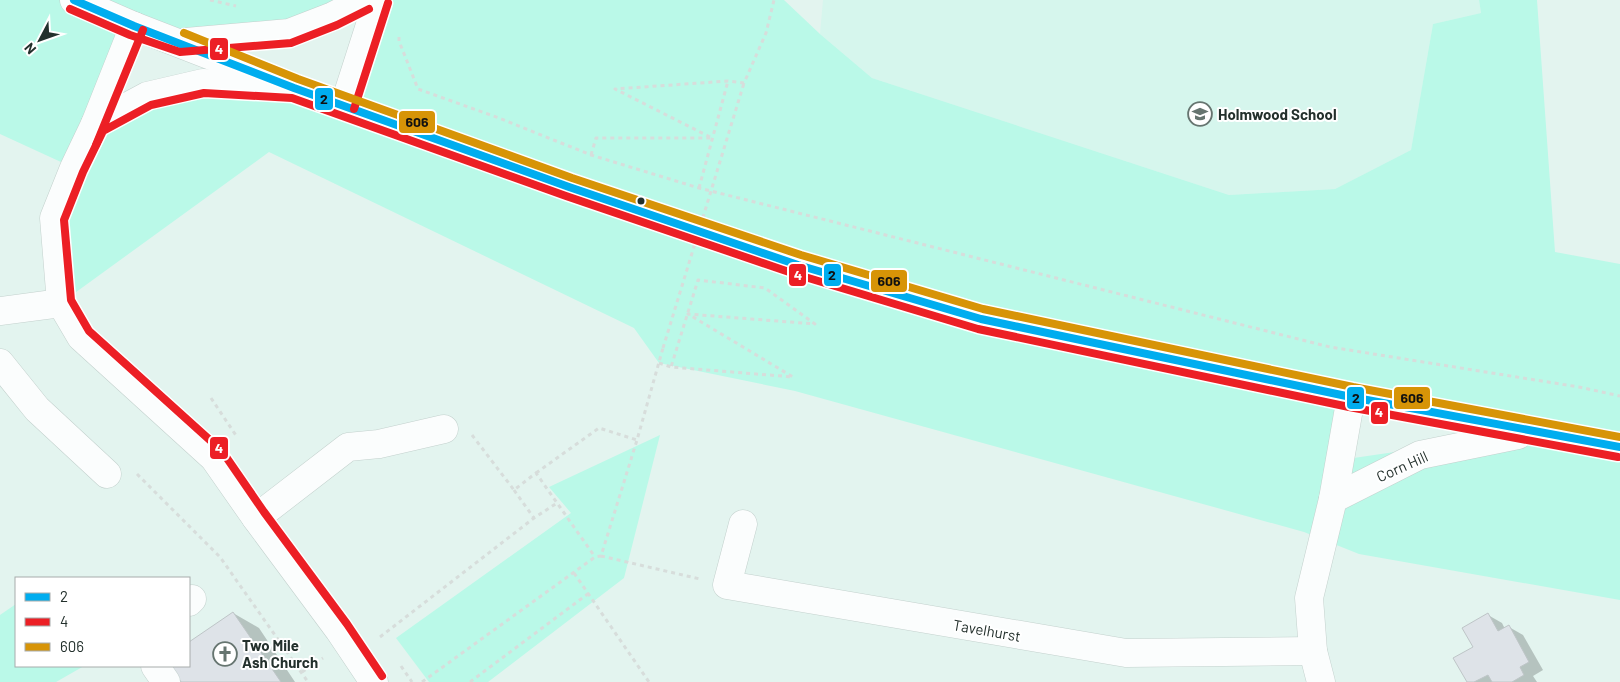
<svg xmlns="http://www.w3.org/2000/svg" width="1620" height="682" font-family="Barlow,sans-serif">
  <rect width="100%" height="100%" fill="#e3f4ef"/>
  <!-- built -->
  <polygon fill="#d6f6ed" points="823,0 1479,0 1481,13 1433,24 1411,150 1335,189 1229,195 872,78 820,34"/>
  <!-- green -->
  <g fill="#baf9e8" fill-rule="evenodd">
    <path d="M0 0H364L333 16 180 42 134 26 96 123 203 83 344 106 378 0H784L820 34 872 78 1229 195 1335 189 1411 150 1433 24 1481 13 1479 0H1537L1555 252 1620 264V600L1359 554 1304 532 795 391 659 363 634 328 269 152 61 303 54 218 74 168 0 134ZM1351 397 1531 432 1340 460Z"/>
    <polygon points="660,435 624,578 488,682 429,682 396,638 571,513 549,487"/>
    <polygon points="16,604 16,666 84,666 56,682 0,682 0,615"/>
  </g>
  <!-- shadow -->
  <g fill="#0003">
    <polygon points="233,613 259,628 295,682 182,682 171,666 189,666 189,643"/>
    <polygon points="1488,615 1502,623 1505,629 1509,627 1523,635 1543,670 1533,676 1537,682 1468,682"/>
  </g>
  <!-- building -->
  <g fill="#dee3e8" stroke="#bec5c7">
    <polygon points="233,612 281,682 181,682 170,666 189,666 189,642"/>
    <polygon points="1488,613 1498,631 1509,625 1529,662 1520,667 1524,675 1512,682 1492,682 1488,675 1474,682 1467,682 1453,658 1473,647 1462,628"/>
  </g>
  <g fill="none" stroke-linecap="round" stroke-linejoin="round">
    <!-- minor casing -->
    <g stroke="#c3d1cd" stroke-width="29">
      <g id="minor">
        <polyline points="74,0 134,26 294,88 569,187 798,265 981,319 1351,397 1620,447"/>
        <polyline points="134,26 95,124 74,168 54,218 61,303 81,337 214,458 256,518 339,630 374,682"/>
        <polyline points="186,42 289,33 333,16 364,0"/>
        <polyline points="344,106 378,0"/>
        <polyline points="95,124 147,96 203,83 273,87"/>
        <polyline points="0,311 61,303"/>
        <polyline points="0,363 37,409 107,474"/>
        <polyline points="1333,499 1420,455 1518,435"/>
        <polyline points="256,518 348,447 379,444 444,429"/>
        <polyline points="743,524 727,585 1126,653 1313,651"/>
        <polyline points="189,602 192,599"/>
        <polyline points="155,666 166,682"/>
        <polyline points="1321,682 1313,651 1309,598 1333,499 1351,397"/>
      </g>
    </g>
    <!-- path -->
    <g stroke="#d7dddb" stroke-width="3" stroke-dasharray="4 4" stroke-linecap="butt">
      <polyline points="210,0 236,6"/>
      <polyline points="399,37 399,41 418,89 499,118 591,155 699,188 1330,347 1579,387 1620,396"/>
      <polyline points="591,155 596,138 712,138 615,89 728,81 744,83 766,33 774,0"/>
      <polyline points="699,188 728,81"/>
      <polyline points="659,363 671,367 793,377 688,314 815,324 765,288 698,280 671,367"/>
      <polyline points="211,398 237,437"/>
      <polyline points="472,435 514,490 536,473 595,557"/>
      <polyline points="536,473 599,428 637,440"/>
      <polyline points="137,474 220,557 308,682"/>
      <polyline points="514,490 534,518"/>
      <polyline points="601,556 700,579"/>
      <polyline points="574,573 649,682"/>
      <polyline points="380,637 534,518 557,503"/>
      <polyline points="401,666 412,682"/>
      <polyline points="302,672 323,658"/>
      <polyline points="422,682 595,557 601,556 637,440 663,348"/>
      <polyline points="470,682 589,593"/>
    </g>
    <!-- minor -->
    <use href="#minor" stroke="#fbfdfd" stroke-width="28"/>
    <!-- path-bridge -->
    <polyline stroke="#d7dddb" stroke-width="3" stroke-dasharray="4 4" stroke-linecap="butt" points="663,348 744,83"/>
    <!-- bus-1 casing -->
    <g stroke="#fff" stroke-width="11">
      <polyline id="bus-1" points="74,0 134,26 294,88 569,187 798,265 981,319 1351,397 1620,447"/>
    </g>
    <!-- bus-2 casing -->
    <g stroke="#fff" stroke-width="11">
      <g id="bus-2">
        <polyline points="70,9 130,35 180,52 291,43 337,25 369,9"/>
        <polyline points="354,109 388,3"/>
        <polyline points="96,145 143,30"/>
        <polyline points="382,676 347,624 264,512 222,451 89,331 71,300 64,220 83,172 103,131 151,105 204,93 292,98 566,196 795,274 978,329 1349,407 1618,457"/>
      </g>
    </g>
    <!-- bus-3 casing -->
    <g stroke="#fff" stroke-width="11">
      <polyline id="bus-3" points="184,33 298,79 572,178 801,255 983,309 1353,387 1620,437"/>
    </g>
    <!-- bus-1 -->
    <use href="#bus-1" stroke="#00adef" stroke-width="8"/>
    <!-- bus-2 -->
    <use href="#bus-2" stroke="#ec1f25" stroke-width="8"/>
    <!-- bus-3 -->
    <use href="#bus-3" stroke="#d79407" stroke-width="8"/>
  </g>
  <!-- icons -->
  <defs>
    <g id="school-ring" transform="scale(1.25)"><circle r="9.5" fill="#fff" stroke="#667570" stroke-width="1.5"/><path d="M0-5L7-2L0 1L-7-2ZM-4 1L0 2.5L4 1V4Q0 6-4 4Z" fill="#667570"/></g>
    <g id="church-ring" transform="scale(1.25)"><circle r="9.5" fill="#fff" stroke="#667570" stroke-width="1.5"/><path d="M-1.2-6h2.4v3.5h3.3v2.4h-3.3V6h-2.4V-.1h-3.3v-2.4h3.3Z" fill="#667570"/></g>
  </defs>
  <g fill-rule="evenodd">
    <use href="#school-ring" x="1200" y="114"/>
    <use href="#church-ring" x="225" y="654"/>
  </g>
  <!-- markers -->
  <circle fill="#23302c" stroke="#fff" stroke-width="2" cx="641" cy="201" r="4.5"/>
  <g text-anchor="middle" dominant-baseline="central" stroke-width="4" stroke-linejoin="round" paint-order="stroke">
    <!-- poi labels -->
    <g font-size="15" font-weight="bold" fill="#23302c" stroke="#fff" text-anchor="start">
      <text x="1218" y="114">Holmwood School</text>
      <text x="242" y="645">Two Mile<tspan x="242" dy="17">Ash Church</tspan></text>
    </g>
    <!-- street labels -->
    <g font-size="15" fill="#23302c" stroke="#fff">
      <text transform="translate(1402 466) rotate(-24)">Corn Hill</text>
      <text transform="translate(987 630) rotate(10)">Tavelhurst</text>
    </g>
  </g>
  <g stroke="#fff" stroke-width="2">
    <rect x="209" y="37" width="20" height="24" rx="5" fill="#ec1f25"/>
    <rect x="314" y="87" width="20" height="24" rx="5" fill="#00adef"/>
    <rect x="398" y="110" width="38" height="24" rx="5" fill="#d79407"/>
    <rect x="788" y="263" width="19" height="24" rx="5" fill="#ec1f25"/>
    <rect x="823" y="263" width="19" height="24" rx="5" fill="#00adef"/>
    <rect x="870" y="269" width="38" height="24" rx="5" fill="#d79407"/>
    <rect x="1346" y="386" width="19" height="24" rx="5" fill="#00adef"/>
    <rect x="1393" y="386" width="38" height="24" rx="5" fill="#d79407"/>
    <rect x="1370" y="401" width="19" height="24" rx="5" fill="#ec1f25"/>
    <rect x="209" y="436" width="20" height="24" rx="5" fill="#ec1f25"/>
  </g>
  <g font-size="14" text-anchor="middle" font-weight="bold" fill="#fff">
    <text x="219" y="54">4</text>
    <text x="798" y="280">4</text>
    <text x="1379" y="417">4</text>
    <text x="219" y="453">4</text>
  </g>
  <g font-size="14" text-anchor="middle" font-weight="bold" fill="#111">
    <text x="324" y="104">2</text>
    <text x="417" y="127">606</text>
    <text x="832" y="280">2</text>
    <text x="889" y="286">606</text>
    <text x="1356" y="403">2</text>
    <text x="1412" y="403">606</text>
  </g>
  <!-- legend -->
  <rect x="15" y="577" width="175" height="90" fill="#ffffff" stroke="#a7acab"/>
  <rect x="25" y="593" width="25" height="8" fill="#00adef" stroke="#a7acab"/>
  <text x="60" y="602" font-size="15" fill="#23302c">2</text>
  <rect x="25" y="618" width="25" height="8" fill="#ec1f25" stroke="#a7acab"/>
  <text x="60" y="627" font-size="15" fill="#23302c">4</text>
  <rect x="25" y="643" width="25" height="8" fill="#d79407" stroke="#a7acab"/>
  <text x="60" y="652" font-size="15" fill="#23302c">606</text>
  <!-- north arrow -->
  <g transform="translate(40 40) rotate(229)" stroke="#ffffff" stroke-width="4" paint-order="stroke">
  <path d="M0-4L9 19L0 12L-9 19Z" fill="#23302c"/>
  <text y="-8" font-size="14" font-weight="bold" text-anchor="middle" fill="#23302c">N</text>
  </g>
</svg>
